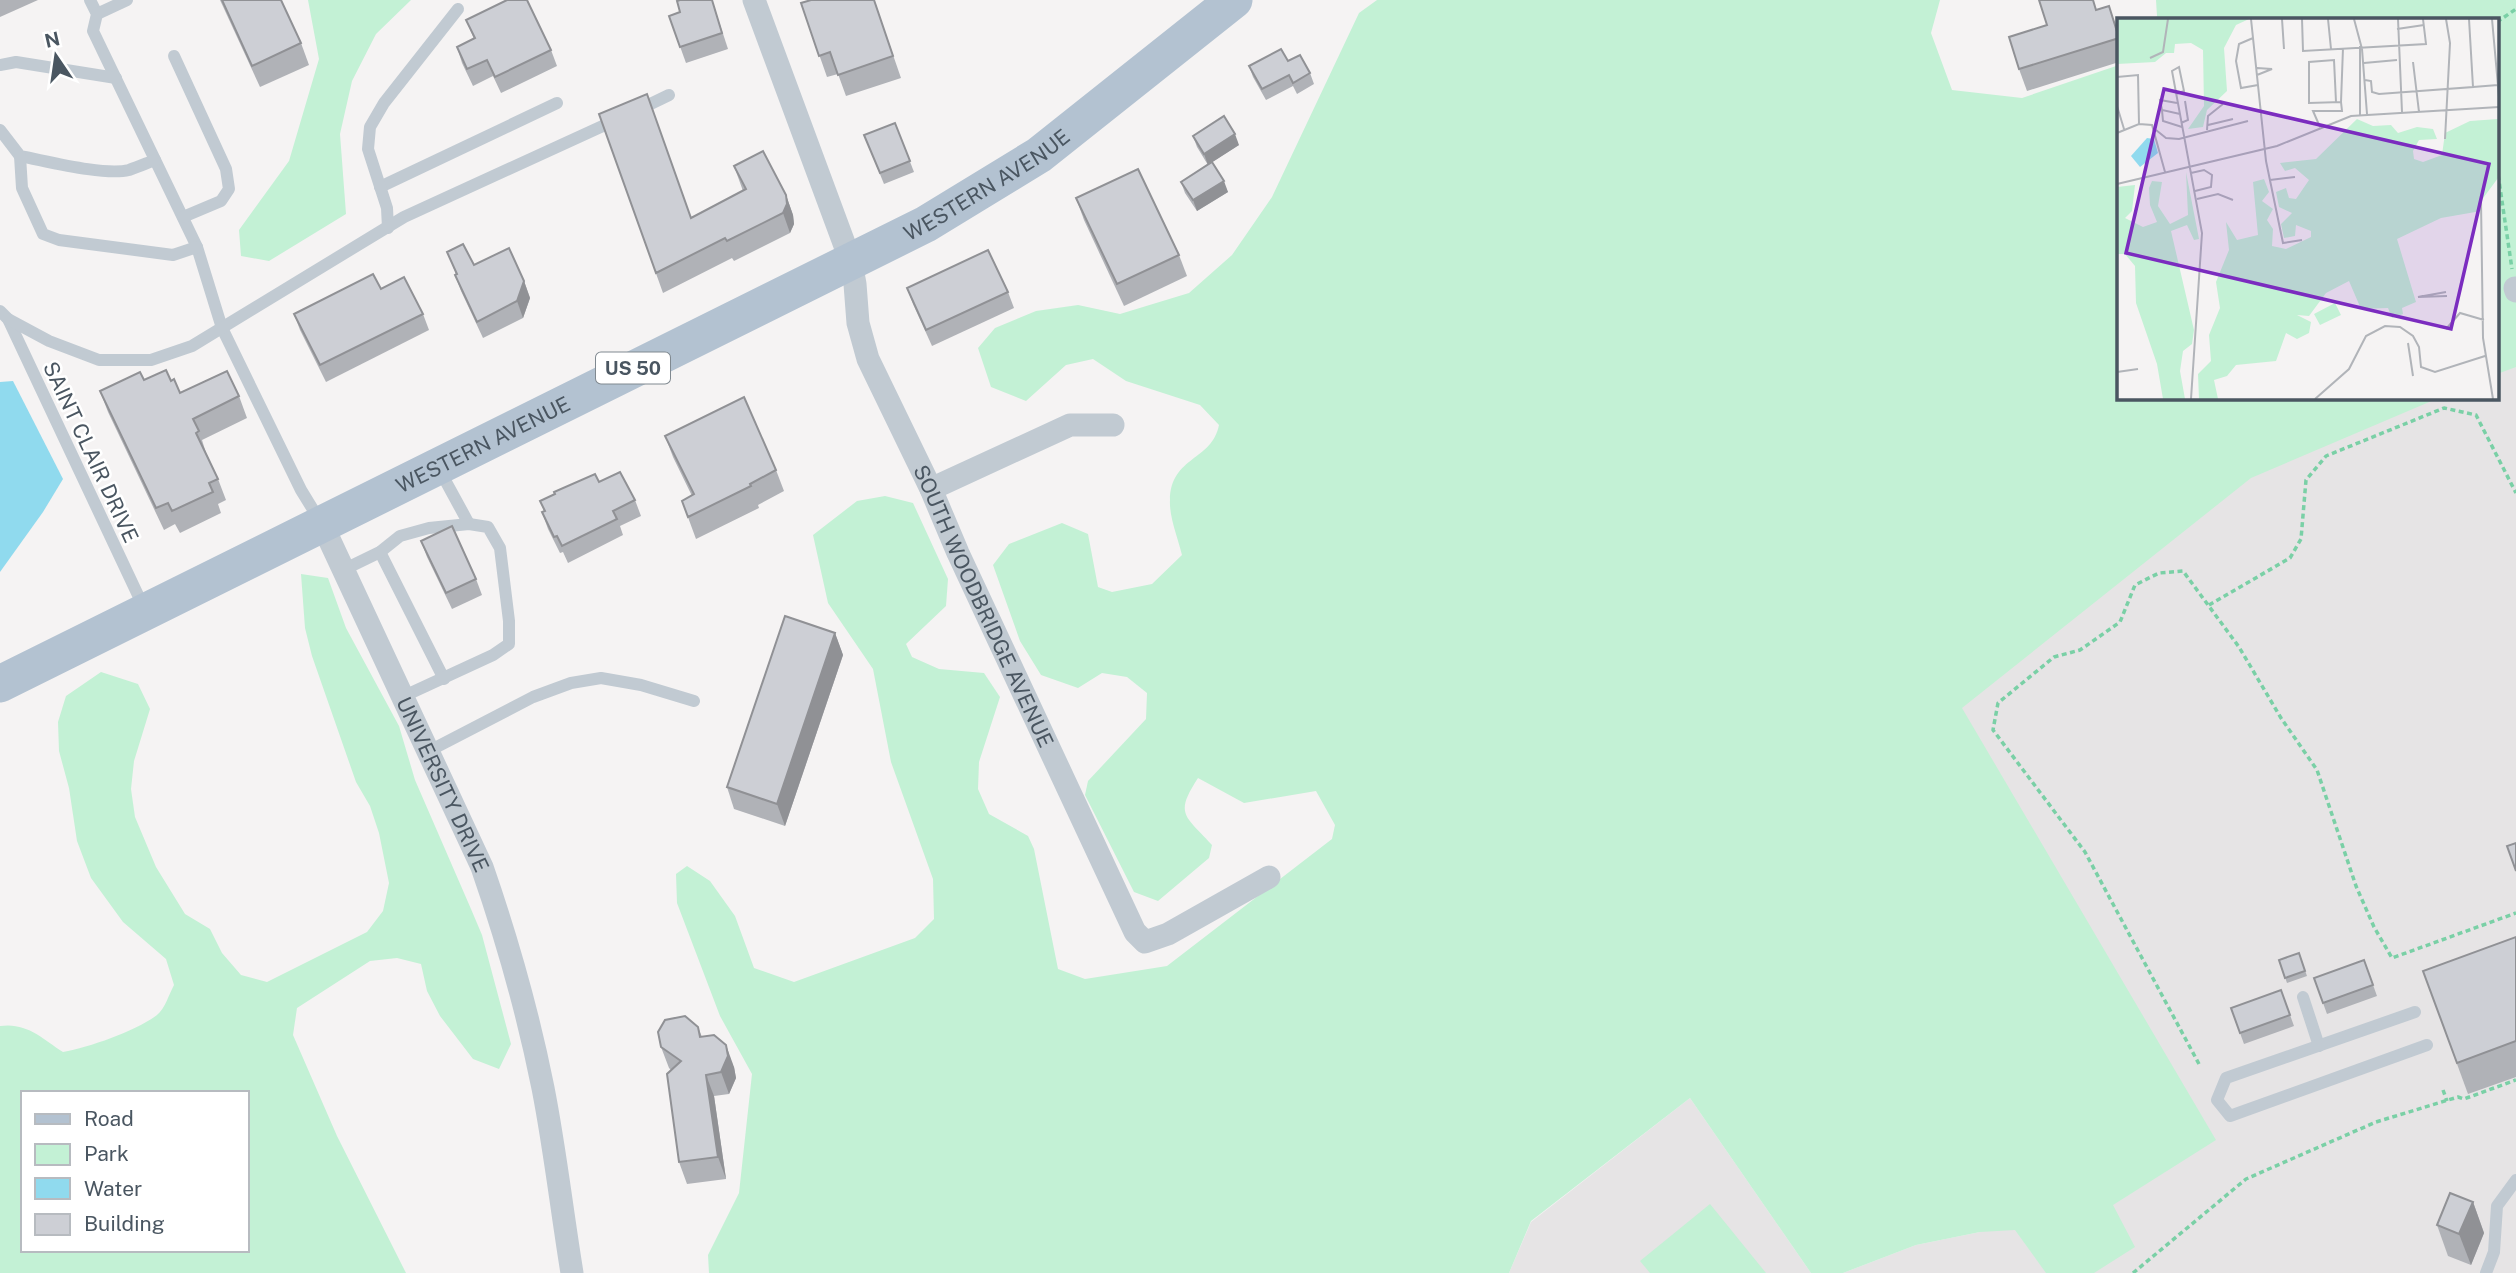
<svg xmlns="http://www.w3.org/2000/svg" width="2516" height="1273" font-family="'Public Sans',sans-serif">
  <rect width="100%" height="100%" fill="#f5f3f3"/>
  <!-- education -->
  <g fill="#e6e4e5">
    <polygon points="2516,361 2516,1273 1843,1273 1916,1245 1980,1232 1940,703 2236,468 2422,397 2497,397 2497,369"/>
    <polygon points="1690,1098 1811,1273 1509,1273 1531,1222"/>
  </g>
  <!-- green -->
  <g fill="#c3f1d5" fill-rule="evenodd">
    <polygon points="308,0 411,0 376,34 352,81 340,134 346,214 269,261 241,256 239,230 289,161 319,59"/>
    <path d="M1377 0H1940L1931 33 1952 90 2022 98 2119 65V397H2441L2251 478 1962 708 2216 1140 2113 1205 2135 1247 2094 1273H2046L2015 1230 1980 1232 1916 1245 1843 1273H1811L1690 1098 1531 1221 1509 1273H709L708 1255 739 1193 752 1074 720 1016 677 903 676 874 687 866 710 881 735 916 754 968 794 982 915 938 934 919 933 879 891 762 873 669 828 603 813 535 857 501 885 496 913 503 948 579 946 606 906 644 912 657 939 669 984 673 1000 697 979 762 978 789 989 814 1028 836 1034 849 1058 969 1085 979 1167 966 1332 839 1335 825 1316 791 1244 803 1198 778C1174 815 1185 815 1212 845L1209 858 1158 901 1134 892 1085 795 1088 781 1146 719 1147 693 1127 677 1102 673 1078 688 1041 675 1020 641 993 565 1009 544 1062 523 1088 534 1098 587 1112 592 1152 584 1182 555C1178 538 1169 517 1170 500 1171 456 1212 461 1219 425L1200 405 1126 381 1093 359 1066 365 1026 401 991 387 978 348 995 328 1036 311 1078 305 1120 314 1189 293 1232 255 1272 197 1359 13Z"/>
    <polygon points="2156,0 2516,0 2516,367 2497,374 2497,19 2155,19 2157,16"/>
    <path d="M301 574 328 578 346 628 399 726 415 780 471 909 482 935 511 1044 499 1069 473 1059 440 1016 427 991 421 964 397 958 370 961 297 1008 293 1035 337 1136 406 1273H0V1026C26 1022 42 1038 63 1052 90 1047 136 1031 157 1015 165 1009 169 994 174 985L166 959 123 922 91 878 77 841 69 788 59 751 58 722 66 696 101 672 138 684 150 709 134 761 131 789 135 817 156 867 185 914 210 929 222 953 241 975 267 982 367 932 383 911 389 883 379 833 370 806 356 782 312 656 305 628ZM23 1093H247V1250H23Z"/>
    <polygon points="1710,1204 1766,1273 1650,1273 1640,1261"/>
  </g>
  <!-- water -->
  <polygon fill="#90daee" points="13,381 63,479 43,512 0,572 0,382"/>
  <g fill="none" stroke-linecap="round" stroke-linejoin="round">
    <!-- path -->
    <g stroke="#7ad0a6" stroke-width="3.5" stroke-dasharray="5 3.5" stroke-linecap="butt">
      <polyline points="2497,22 2516,9"/>
      <polyline points="2497,167 2512,269"/>
      <polyline points="2209,605 2290,558 2301,539 2306,480 2326,456 2444,408 2476,415 2516,493"/>
      <polyline points="2199,1064 2085,852 1993,730 1998,703 2054,657 2080,650 2120,622 2135,585 2159,573 2183,571 2239,647 2281,718 2317,770 2356,886 2374,927 2392,958 2516,913"/>
      <polyline points="2443,1090 2447,1101"/>
      <polyline points="2133,1273 2246,1179 2376,1122 2458,1097 2464,1099 2516,1080"/>
    </g>
    <!-- service -->
    <g stroke="#c1cad2" stroke-width="12">
      <polyline points="90,0 97,14 93,31 197,247 222,328 301,490 320,521"/>
      <polyline points="97,14 127,0"/>
      <polyline points="174,56 226,169 229,189 221,201 183,217"/>
      <polyline points="0,65 16,62 116,78"/>
      <polyline points="638,110 669,95"/>
      <path d="M0 130 20 156C47 161 104 176 129 170 138 167 147 163 155 160"/>
      <polyline points="20,156 22,188 43,234 59,240 173,255 197,247"/>
      <polyline points="380,187 557,103"/>
      <polyline points="388,228 387,208 368,149 370,127 384,103 458,9"/>
      <polyline points="0,311 8,319 145,610"/>
      <polyline points="8,319 49,341 99,360 151,360 192,346 404,217 618,119"/>
      <polyline points="439,469 469,524"/>
      <polyline points="380,552 444,679"/>
      <polyline points="343,570 380,552 400,536 429,528 469,524 488,527 500,548 509,621 509,644 493,655 402,697"/>
      <polyline points="427,752 533,697 571,683 601,678 641,685 694,701"/>
      <polyline points="2303,997 2319,1046"/>
      <polyline points="2415,1012 2226,1078 2217,1100 2230,1116 2427,1045"/>
      <polyline points="2486,1273 2494,1252 2497,1206 2516,1180"/>
    </g>
    <!-- minor -->
    <g stroke="#c1cad2" stroke-width="23">
      <path id="s1" d="M754 0 851 262 855 284 858 323 868 359 931 489 958 553 1135 932 1145 942 1168 934 1269 877"/>
      <polyline points="2515,288 2516,291"/>
      <polyline points="931,489 1070,425 1113,425"/>
      <path id="s2" d="M322 524 482 867C507 939 528 1013 543 1088 555 1149 562 1212 572 1273"/>
    </g>
    <!-- primary -->
    <path stroke="#b3c2d1" stroke-width="37" id="s3" d="M0 684 926 224 1039 155 1234 0"/>
  </g>
  <!-- wall -->
  <g fill="#b0b2b7">
    <polygon points="0,0 38,0 0,17"/>
    <polygon points="220,0 281,0 301,43 309,65 260,87"/>
    <polygon points="712,0 728,49 686,63 669,16"/>
    <polygon points="874,0 901,78 846,96 838,74 827,77 801,3"/>
    <polygon points="2097,10 2119,34 2119,62 2027,91 2019,69 2047,25"/>
    <polygon points="466,20 551,50 557,66 501,93 493,76 473,86 462,63 457,47 474,39"/>
    <polygon points="1288,61 1310,73 1314,84 1297,94 1293,86 1266,100 1253,77 1249,66"/>
    <polygon points="599,114 691,218 743,191 734,166 786,195 793,215 794,224 790,233 734,261 732,258 663,293"/>
    <polygon points="895,123 914,172 884,184 864,135"/>
    <polygon points="1193,136 1239,145 1212,162 1228,192 1197,211 1185,193 1181,182 1208,165 1197,147"/>
    <polygon points="1076,198 1179,255 1187,276 1124,306 1084,220"/>
    <polygon points="447,252 474,265 524,281 530,298 523,318 483,338 461,291 455,275 456,274"/>
    <polygon points="907,288 1008,292 1014,308 932,346 913,304"/>
    <polygon points="381,289 423,314 429,330 326,382 300,330 294,314"/>
    <polygon points="144,380 180,393 239,396 247,418 202,440 206,453 218,479 226,500 218,504 221,513 180,533 175,524 164,530 108,412 100,391"/>
    <polygon points="665,436 776,470 784,491 758,505 759,508 696,539 682,501 692,496 673,457"/>
    <polygon points="599,482 635,500 641,516 620,526 623,535 568,563 563,552 560,553 548,529 542,512 544,511 540,501"/>
    <polygon points="421,541 476,579 482,595 452,609 427,557"/>
    <polygon points="835,633 843,655 785,826 734,809 727,787"/>
    <polygon points="2516,937 2516,1077 2468,1094 2423,971"/>
    <polygon points="2299,953 2307,976 2287,983 2279,960"/>
    <polygon points="2364,960 2377,996 2327,1014 2314,978"/>
    <polygon points="2281,990 2294,1026 2244,1044 2231,1008"/>
    <polygon points="698,1027 702,1037 734,1067 736,1078 729,1094 714,1096 726,1179 687,1184 679,1162 671,1070 669,1068 661,1047"/>
    <polygon points="2473,1202 2484,1233 2471,1265 2448,1256 2437,1225"/>
  </g>
  <!-- shaded-wall -->
  <g fill="#909195">
    <polygon points="1235,134 1239,145 1208,165 1204,154"/>
    <polygon points="1224,181 1228,192 1197,211 1193,200"/>
    <polygon points="786,195 793,215 794,224 790,233 783,213"/>
    <polygon points="524,281 530,298 523,318 517,301"/>
    <polygon points="835,633 843,655 785,826 777,804"/>
    <polygon points="726,1045 734,1067 736,1078 729,1094 721,1072"/>
    <polygon points="706,1075 714,1096 726,1179 718,1157"/>
    <polygon points="2473,1202 2484,1233 2471,1265 2459,1234"/>
  </g>
  <!-- building -->
  <g fill="#cdcfd5" stroke="#909195" stroke-width="2">
    <polygon points="222,0 281,0 301,43 252,66"/>
    <polygon points="507,0 527,0 551,50 495,77 487,60 467,69 457,47 475,38 466,20"/>
    <polygon points="680,0 712,0 722,33 680,47 669,16 680,12 677,1"/>
    <polygon points="811,0 874,0 893,56 838,75 830,52 819,56 801,3"/>
    <polygon points="2039,0 2093,0 2096,10 2109,6 2119,38 2019,69 2009,37 2047,25"/>
    <polygon points="1281,49 1288,61 1300,55 1310,73 1293,83 1289,75 1262,89 1249,66"/>
    <polygon points="647,94 691,218 746,189 734,166 763,151 786,195 787,204 783,213 727,241 725,238 656,273 599,114"/>
    <polygon points="1224,116 1235,134 1204,154 1193,136"/>
    <polygon points="895,123 910,161 880,173 864,135"/>
    <polygon points="1212,162 1224,181 1193,200 1181,182"/>
    <polygon points="1138,169 1179,255 1117,284 1076,198"/>
    <polygon points="463,244 474,265 509,248 524,281 517,301 477,322 455,275 457,274 447,252"/>
    <polygon points="988,250 1008,292 926,330 907,288"/>
    <polygon points="373,274 381,289 404,277 423,314 320,365 294,314"/>
    <polygon points="166,370 171,381 174,379 180,393 227,371 239,396 193,419 199,431 196,433 218,479 209,483 213,492 172,511 168,503 156,508 100,391 140,372 144,380"/>
    <polygon points="744,397 776,470 750,484 751,486 688,517 682,501 694,494 665,436"/>
    <polygon points="620,472 635,500 613,511 617,519 562,546 557,536 554,537 542,512 545,511 540,501 555,494 554,492 595,474 599,482"/>
    <polygon points="452,526 476,579 446,593 421,541"/>
    <polygon points="785,616 835,633 777,804 727,787"/>
    <polygon points="2516,843 2516,871 2507,846"/>
    <polygon points="2516,937 2516,1041 2457,1063 2423,971"/>
    <polygon points="2299,953 2305,971 2285,978 2279,960"/>
    <polygon points="2364,960 2373,985 2323,1003 2314,978"/>
    <polygon points="2281,990 2290,1015 2240,1033 2231,1008"/>
    <polygon points="685,1016 698,1027 700,1037 714,1035 726,1045 728,1056 721,1072 706,1075 718,1157 679,1162 667,1074 681,1061 661,1047 658,1032 665,1020"/>
    <polygon points="2450,1193 2473,1202 2459,1234 2437,1225"/>
  </g>
  <g text-anchor="middle" dominant-baseline="central" stroke-width="5" stroke-linejoin="round" paint-order="stroke">
    <!-- shield labels -->
    <rect fill="#fff" stroke="#808990" stroke-width="2" x="596" y="352.5" width="74" height="31" rx="5"/>
    <g font-size="19" font-weight="bold" fill="#4a5661">
      <text x="633" y="368">US 50</text>
    </g>
    <!-- street labels -->
    <g font-size="21" fill="#4a5661" stroke="#fff">
      <text stroke="none"><textPath href="#s3" startOffset="1106">WESTERN AVENUE</textPath></text>
      <text stroke="none"><textPath href="#s3" startOffset="539">WESTERN AVENUE</textPath></text>
      <text transform="translate(91 452) rotate(65)">SAINT CLAIR DRIVE</text>
      <text stroke="none"><textPath href="#s1" startOffset="651">SOUTH WOODBRIDGE AVENUE</textPath></text>
      <text stroke="none"><textPath href="#s2" startOffset="287">UNIVERSITY DRIVE</textPath></text>
    </g>
  </g>
  <!-- overview -->
  <g transform="translate(2117 18)">
    <rect width="382" height="382" fill="#f5f3f3"/>
    <path d="M0 1H132L119 7 107 30 110 73 90 92 86 109 71 111 87 88 86 32 74 25 58 26 57 35H49L38 44 0 46ZM240 101 256 108 274 107 281 115 300 109 316 111 320 121 302 122 296 133 297 141 306 144 325 137 328 115 353 103 381 101V160L364 183V193L324 200 280 221 299 284 285 290 286 296 275 300 271 290 244 291 232 263 209 275 192 298 180 297 194 304 192 315 180 321 169 315 159 343 119 347 110 358 97 362 101 381H82L81 356 94 343 92 317 103 290 99 264 112 232 109 204 120 222 141 217 136 164 147 161 152 174 145 183 156 191 150 202 156 211 155 228 169 231 194 219V213L179 207 178 218 167 220 164 206 175 195 162 189 159 174 169 170 172 180 179 181 192 162 178 150 168 153 163 145 199 141ZM69 154 82 221 77 222 70 207 54 213 77 312 75 326 66 333 63 353 68 381H46L40 346 19 285 18 248 8 236H0V169L18 167 15 193 8 200 26 209 40 204 33 187 32 170 35 163 45 164 41 188 53 206 71 197ZM218 285 224 297 203 307 197 296Z" fill="#c3f1d5"/>
    <path d="M30 120 37 121 41 135 23 149 14 138Z" fill="#90daee"/>
    <path fill="none" stroke="#b1b4b9" stroke-width="2" d="M134 1 149 143 166 225 185 222M165 1 167 31M185 1 186 33 309 26 306 1M211 1 214 31M237 1 245 31 250 96M281 1 285 94M375 1 382 79M280 11 307 7M136 20 122 26 119 43 124 70 141 67M243 28V97M33 40 46 34 51 1M296 44 302 94M247 45 280 42M140 50 155 51 140 57M0 59 21 57 22 106M248 62 254 63 255 74 262 76 356 69 352 1M356 69 381 67M59 76 67 73 62 49 55 53 85 215 74 381M224 84 226 30M60 85 43 82 45 92 63 96M0 88 7 111M45 92 46 103 65 109M64 105 71 102 68 83M91 107 116 101M203 109 196 93H225L224 84 192 85V44L217 42 219 84M39 112 49 120 62 121 131 103M90 112 91 98 106 86M0 115 22 106 35 107 48 154M328 121 333 25 329 1M74 155 87 152 95 157 94 169 78 173M153 162 178 159M0 166 160 128 234 98 382 89M80 181 101 176 116 182M364 183 366 320 376 381M329 274 301 279 330 278M329 311 343 295 367 302M291 325 296 358M0 354 21 351M198 381 232 351 249 318 268 308 283 309 296 318 302 329 304 349 318 354 368 338"/>
    <path fill="#7b2cbf" fill-opacity="0.15" stroke="#7b2cbf" stroke-width="3.5" d="M47 71 372 146 334 311 9 235Z"/>
    <rect width="382" height="382" fill="none" stroke="#4a5661" stroke-width="3.5"/>
  </g>
  <!-- legend -->
  <rect x="21" y="1091" width="228" height="161" fill="#ffffff" stroke="#b7bbc0" stroke-width="2"/>
  <rect x="35" y="1114" width="35" height="10" fill="#b3c2d1" stroke="#b7bbc0" stroke-width="2"/>
  <text x="84" y="1126" font-size="21" fill="#4a5661">Road</text>
  <rect x="35" y="1144" width="35" height="21" fill="#c3f1d5" stroke="#b7bbc0" stroke-width="2"/>
  <text x="84" y="1161" font-size="21" fill="#4a5661">Park</text>
  <rect x="35" y="1178" width="35" height="21" fill="#90daee" stroke="#b7bbc0" stroke-width="2"/>
  <text x="84" y="1196" font-size="21" fill="#4a5661">Water</text>
  <rect x="35" y="1214" width="35" height="21" fill="#cdcfd5" stroke="#b7bbc0" stroke-width="2"/>
  <text x="84" y="1231" font-size="21" fill="#4a5661">Building</text>
  <!-- north arrow -->
  <g transform="translate(56 56) rotate(347)" stroke="#ffffff" stroke-width="5" paint-order="stroke">
  <path d="M0-5L12 26L0 18L-12 26Z" fill="#4a5661"/>
  <text y="-10" font-size="19" font-weight="bold" text-anchor="middle" fill="#4a5661">N</text>
  </g>
</svg>
